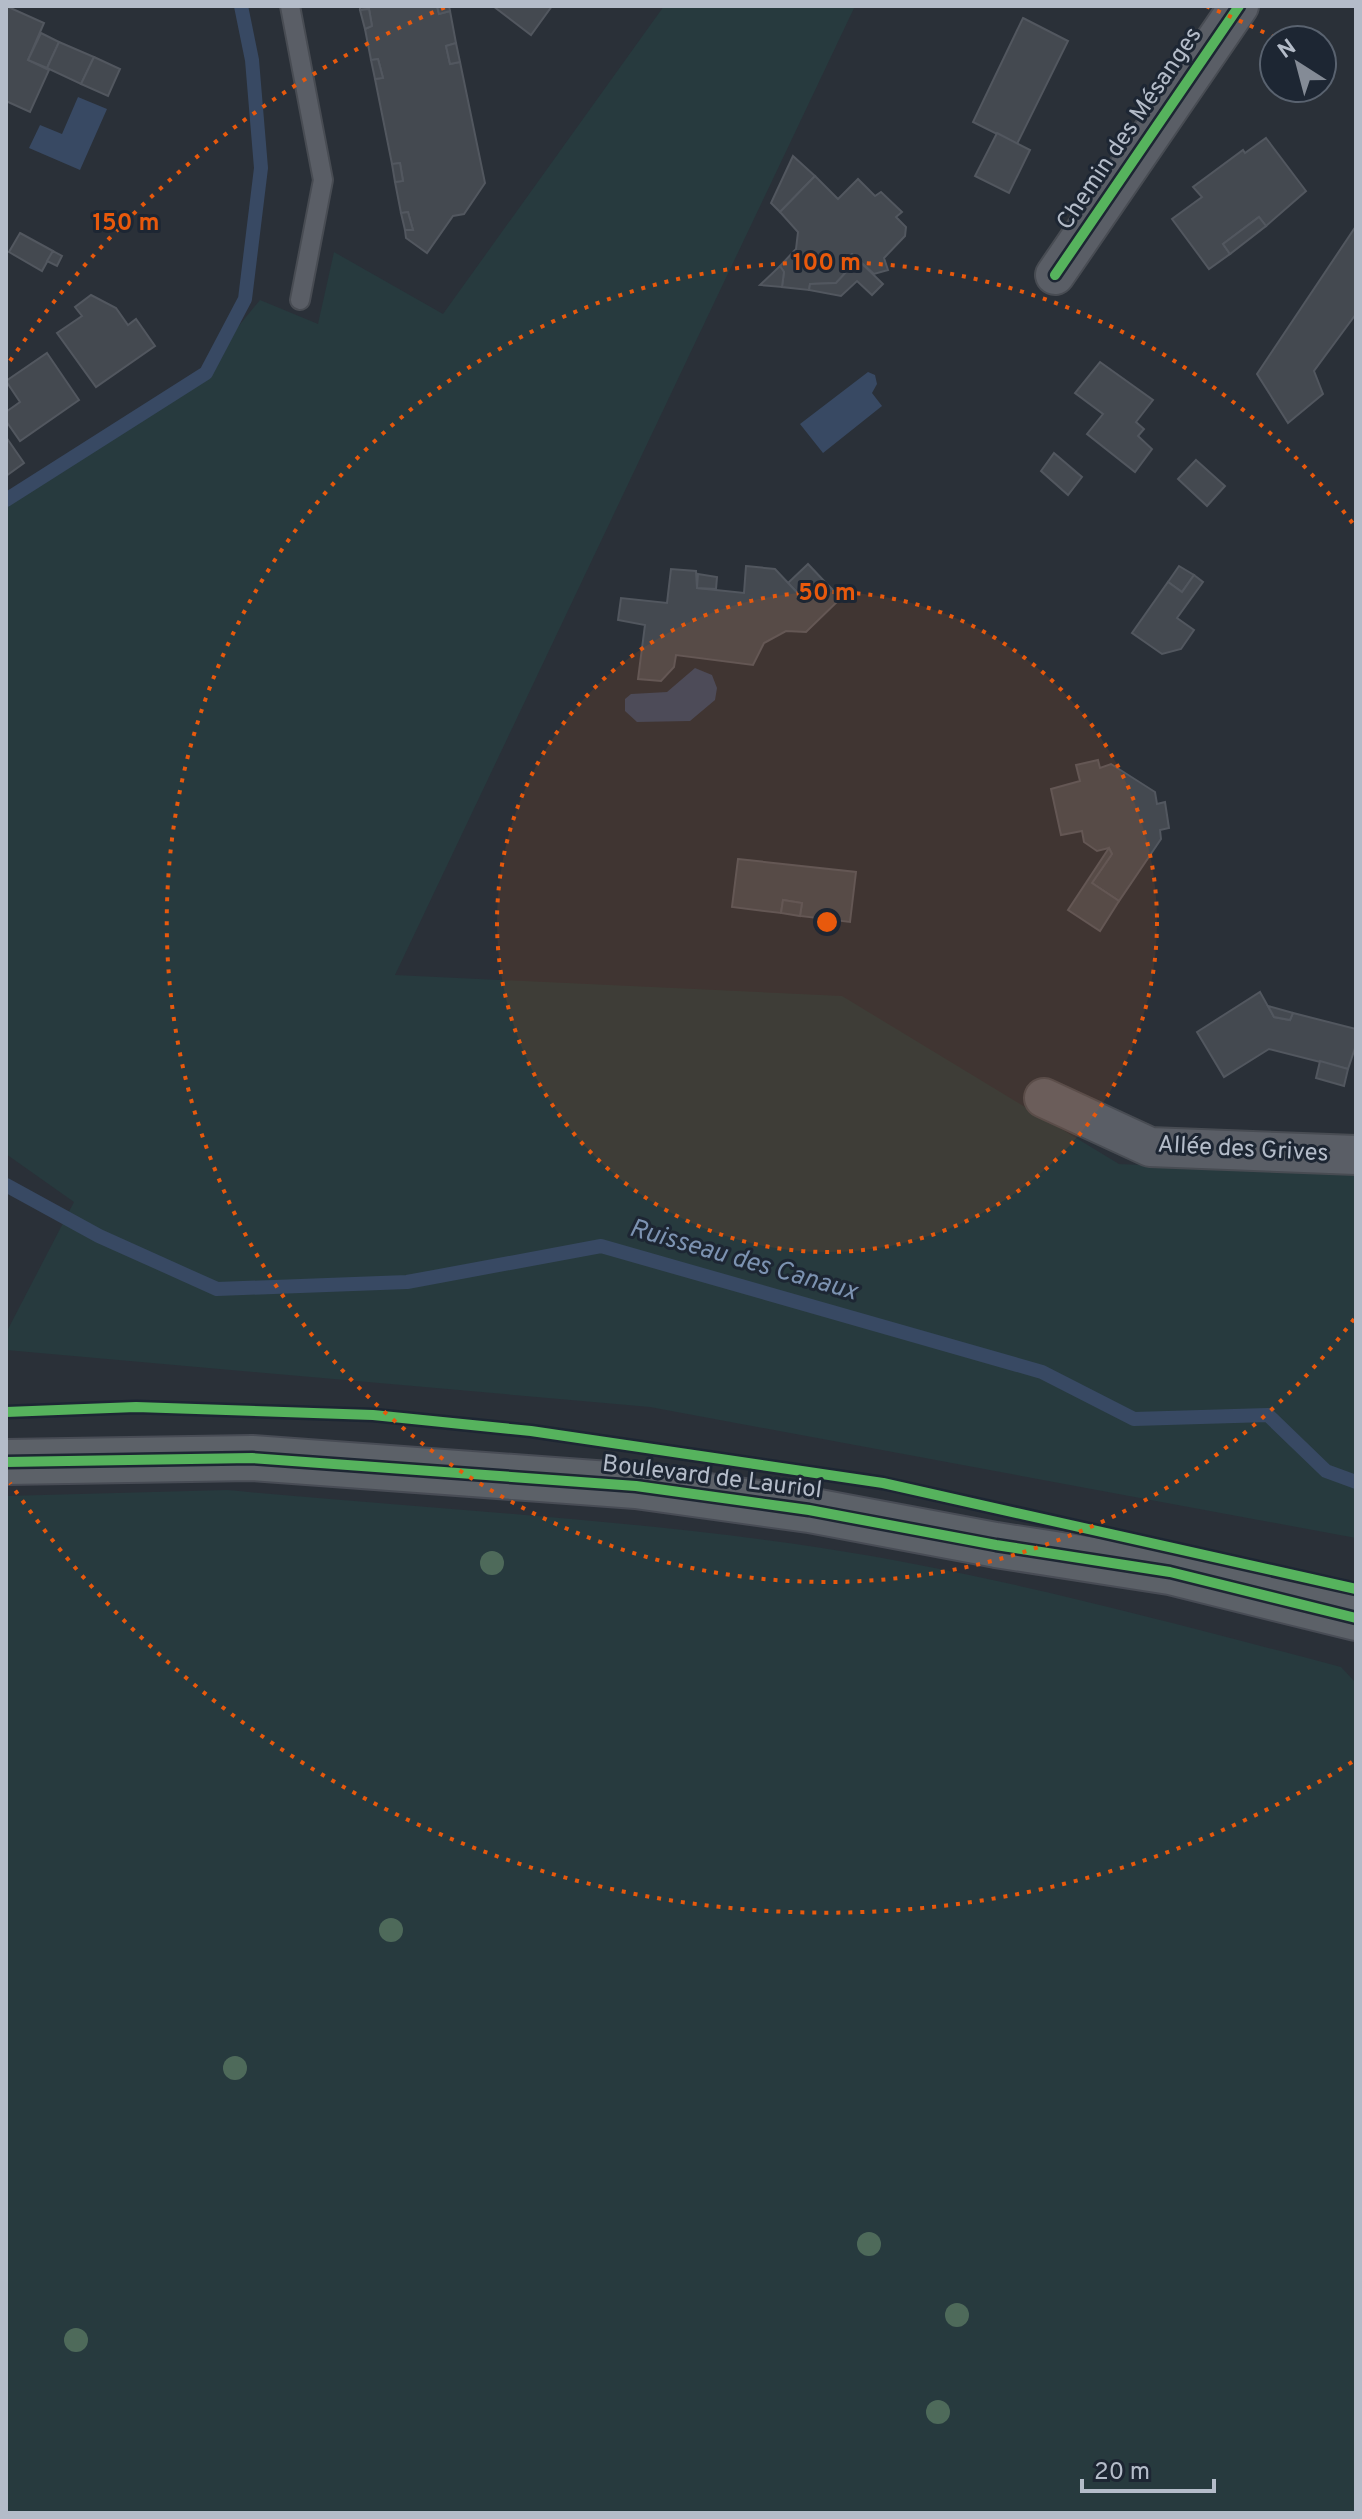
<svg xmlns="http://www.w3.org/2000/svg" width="1362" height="2519" font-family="Overpass,sans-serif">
  <rect width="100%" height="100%" fill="#2a3038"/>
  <!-- green -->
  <g fill="#273a3e">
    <polygon points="664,6 855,6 395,975 842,996 1119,1164 1356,1175 1356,1538 650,1407 6,1350 6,1333 74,1202 6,1154 6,497 205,367 260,300 318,324 334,252 443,314"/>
    <path d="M227 1490C425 1509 625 1518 822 1548 998 1575 1169 1622 1341 1667L1356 1683V2513H6V1496Z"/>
  </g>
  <!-- water -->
  <g fill="#384963">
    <polygon points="78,97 107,109 80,170 29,148 40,125 62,134"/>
    <polygon points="868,372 875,375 877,384 872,393 882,406 823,453 800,424"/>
    <polygon points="695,668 712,675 717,688 715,700 690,721 637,722 625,711 625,699 631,694 667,692"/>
  </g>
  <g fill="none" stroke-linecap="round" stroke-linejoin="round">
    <!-- stream -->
    <g stroke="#384963" stroke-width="14">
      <polyline points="6,500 206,373 245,299 261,168 252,60 241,6"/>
      <polyline points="6,1185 99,1236 217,1289 407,1282 601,1246 1042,1372 1134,1419 1268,1415 1326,1471 1356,1482"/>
    </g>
  </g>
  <!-- building -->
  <g fill="#444950" stroke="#52575f" stroke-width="2">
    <polygon points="6,6 44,23 28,60 49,70 30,112 6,101"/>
    <polygon points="360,6 437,6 439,14 450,11 456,43 446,46 450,64 460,62 485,183 464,214 453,216 427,253 406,238 405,230 413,230 408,212 401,213 395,182 403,181 400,163 392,164 375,79 383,78 378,59 371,60 365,29 372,26 369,9 360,10"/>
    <polygon points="437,6 449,6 450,11 439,14"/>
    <polygon points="493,6 552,6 531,35"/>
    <polygon points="369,9 372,26 365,29 360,10"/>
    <polygon points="1023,18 1068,41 1017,144 973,122"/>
    <polygon points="41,33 59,42 47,68 28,60"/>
    <polygon points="59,42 94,57 81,84 47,68"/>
    <polygon points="456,43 460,62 450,64 446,46"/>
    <polygon points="94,57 120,69 108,96 81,84"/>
    <polygon points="378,59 383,78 375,79 371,60"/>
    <polygon points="997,133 1030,150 1009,193 975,176"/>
    <polygon points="1266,138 1306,191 1266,226 1259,217 1223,244 1230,254 1209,269 1172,219 1202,197 1193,187 1243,150 1245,153"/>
    <polygon points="793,156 815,176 780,212 771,203"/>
    <polygon points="400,163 403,181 395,182 392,164"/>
    <polygon points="815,176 838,199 858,179 875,196 881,192 902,212 896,217 906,227 905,236 884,258 888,270 874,274 852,254 843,262 849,269 836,283 810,284 809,290 782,287 784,272 780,266 796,249 798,232 780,212"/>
    <polygon points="408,212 413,230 405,230 401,213"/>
    <polygon points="1259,217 1266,226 1230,254 1223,244"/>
    <polygon points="1356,226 1356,314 1314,371 1323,394 1288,423 1257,374"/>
    <polygon points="20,233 53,251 42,271 9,252"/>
    <polygon points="53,251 62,256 57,266 47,261"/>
    <polygon points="852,254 883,284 872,295 857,281 841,296 809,290 810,284 836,283 849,269 843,262"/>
    <polygon points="780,266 784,272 782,287 760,285"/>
    <polygon points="91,295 116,308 128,325 136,319 155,346 96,387 57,333 82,316 75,307"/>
    <polygon points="47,353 79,400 20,441 6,421 6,412 20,402 6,381"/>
    <polygon points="1100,362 1153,400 1136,422 1144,429 1138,436 1152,449 1135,472 1087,434 1103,414 1075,393"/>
    <polygon points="6,437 24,463 6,476"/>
    <polygon points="1054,453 1082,477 1068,495 1041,471"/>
    <polygon points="1196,460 1225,486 1207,506 1178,479"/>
    <polygon points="808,564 826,583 806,602 788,583"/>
    <polygon points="746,566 775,569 806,602 826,583 841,598 806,632 786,631 764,643 753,665 676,655 674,667 661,681 638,679 645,625 618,620 621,598 667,603 671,569 696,571 697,588 744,593"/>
    <polygon points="1179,566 1194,575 1182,592 1168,582"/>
    <polygon points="698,574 717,577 716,589 697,588"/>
    <polygon points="1194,575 1203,582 1177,618 1194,630 1181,649 1162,654 1132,633 1168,582 1182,592"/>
    <polygon points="1098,760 1100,768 1111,764 1155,792 1157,804 1165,802 1169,828 1160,830 1161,839 1119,901 1092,883 1112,854 1109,848 1097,851 1084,842 1082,831 1061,835 1051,789 1080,781 1076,765"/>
    <polygon points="1109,848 1112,854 1092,883 1119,901 1100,931 1068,910"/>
    <polygon points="738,859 856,872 850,922 800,916 802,903 783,900 781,913 732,907"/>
    <polygon points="783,900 802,903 800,916 781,913"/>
    <polygon points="1260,992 1274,1017 1290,1020 1293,1013 1356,1029 1356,1045 1348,1069 1269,1049 1224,1077 1197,1032"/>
    <polygon points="1268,1006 1293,1013 1290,1020 1274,1017"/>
    <polygon points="1320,1061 1348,1069 1344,1086 1316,1078"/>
  </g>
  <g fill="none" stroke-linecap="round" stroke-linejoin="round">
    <!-- service casing -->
    <g stroke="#484c53" stroke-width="22">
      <polyline id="service" points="290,6 323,180 300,300"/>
    </g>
    <!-- minor casing -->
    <g stroke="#484c53" stroke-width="42">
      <g id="minor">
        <polyline points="1055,275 1239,6"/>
        <polyline points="1044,1098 1150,1147 1356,1155"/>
      </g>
    </g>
    <!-- primary casing -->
    <g stroke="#484c55" stroke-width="48">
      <polyline id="primary" points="6,1462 252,1458 636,1486 809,1510 996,1545 1170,1572 1356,1618"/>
    </g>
    <!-- service -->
    <use href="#service" stroke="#5a5e66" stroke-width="18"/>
    <!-- minor -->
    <use href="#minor" stroke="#5a5e66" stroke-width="38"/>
    <!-- primary -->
    <use href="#primary" stroke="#5c6168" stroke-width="44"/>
    <!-- cycleway casing -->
    <g stroke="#1d2633" stroke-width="15">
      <g id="cycleway">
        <polyline points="1055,275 1239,6"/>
        <polyline points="6,1412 136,1407 373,1415 531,1431 883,1483 1356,1589"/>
        <polyline points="6,1462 252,1458 636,1486 809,1510 996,1545 1170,1572 1356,1618"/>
      </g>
    </g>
    <!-- cycleway -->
    <use href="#cycleway" stroke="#56b35d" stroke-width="10"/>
  </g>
  <!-- trees -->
  <g fill="#4e6a5a">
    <circle cx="492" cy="1563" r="12"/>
    <circle cx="391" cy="1930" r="12"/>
    <circle cx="235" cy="2068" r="12"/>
    <circle cx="869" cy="2244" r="12"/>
    <circle cx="957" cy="2315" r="12"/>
    <circle cx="76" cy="2340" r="12"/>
    <circle cx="938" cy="2412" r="12"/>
  </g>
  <!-- distance rings -->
  <circle cx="827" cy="922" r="330" fill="#e8590c" fill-opacity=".12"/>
  <g fill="none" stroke="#e8590c" stroke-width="4" stroke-dasharray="4 8">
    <circle cx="827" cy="922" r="330"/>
    <path d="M1354 1319A660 660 0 1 1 1354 525"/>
    <path d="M1352 1762A991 991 0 0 1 10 1483M10 361A991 991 0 0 1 448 6M1206 6A991 991 0 0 1 1277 39"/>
  </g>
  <g text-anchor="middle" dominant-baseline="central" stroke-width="6" stroke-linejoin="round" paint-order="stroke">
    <!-- street labels -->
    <g font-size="24" fill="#b4bcc9" stroke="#1d2633">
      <text transform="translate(1130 129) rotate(-56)">Chemin des Mésanges</text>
      <text transform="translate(1243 1150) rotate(3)">Allée des Grives</text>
      <text transform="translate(712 1478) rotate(7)">Boulevard de Lauriol</text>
    </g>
    <!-- water labels -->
    <g font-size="26" font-style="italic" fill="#7c92b1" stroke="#1d2633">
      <text transform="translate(743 1261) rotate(16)">Ruisseau des Canaux</text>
    </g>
  </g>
  <circle cx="827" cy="922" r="12" fill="#e8590c" stroke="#1d2633" stroke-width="4"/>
  <g font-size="24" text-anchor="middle" font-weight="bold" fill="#e8590c" stroke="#1d2633" stroke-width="6" stroke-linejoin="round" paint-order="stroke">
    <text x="126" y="230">150 m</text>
    <text x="827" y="270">100 m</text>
    <text x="827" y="600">50 m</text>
  </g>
  <!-- border -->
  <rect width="1362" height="2519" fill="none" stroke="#b4bcc9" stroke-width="16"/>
  <!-- north arrow -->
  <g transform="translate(1298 64) rotate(324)"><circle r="38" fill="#1d2633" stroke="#59626f" stroke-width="2"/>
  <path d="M0-6L14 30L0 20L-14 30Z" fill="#848b96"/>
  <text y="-12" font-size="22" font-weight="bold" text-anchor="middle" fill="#b4bcc9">N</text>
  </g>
  <!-- scale -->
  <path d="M1082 2479v12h132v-12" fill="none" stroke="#b4bcc9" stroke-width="4"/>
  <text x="1094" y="2479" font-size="24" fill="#b4bcc9" stroke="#1d2633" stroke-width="6" paint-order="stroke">20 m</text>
</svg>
